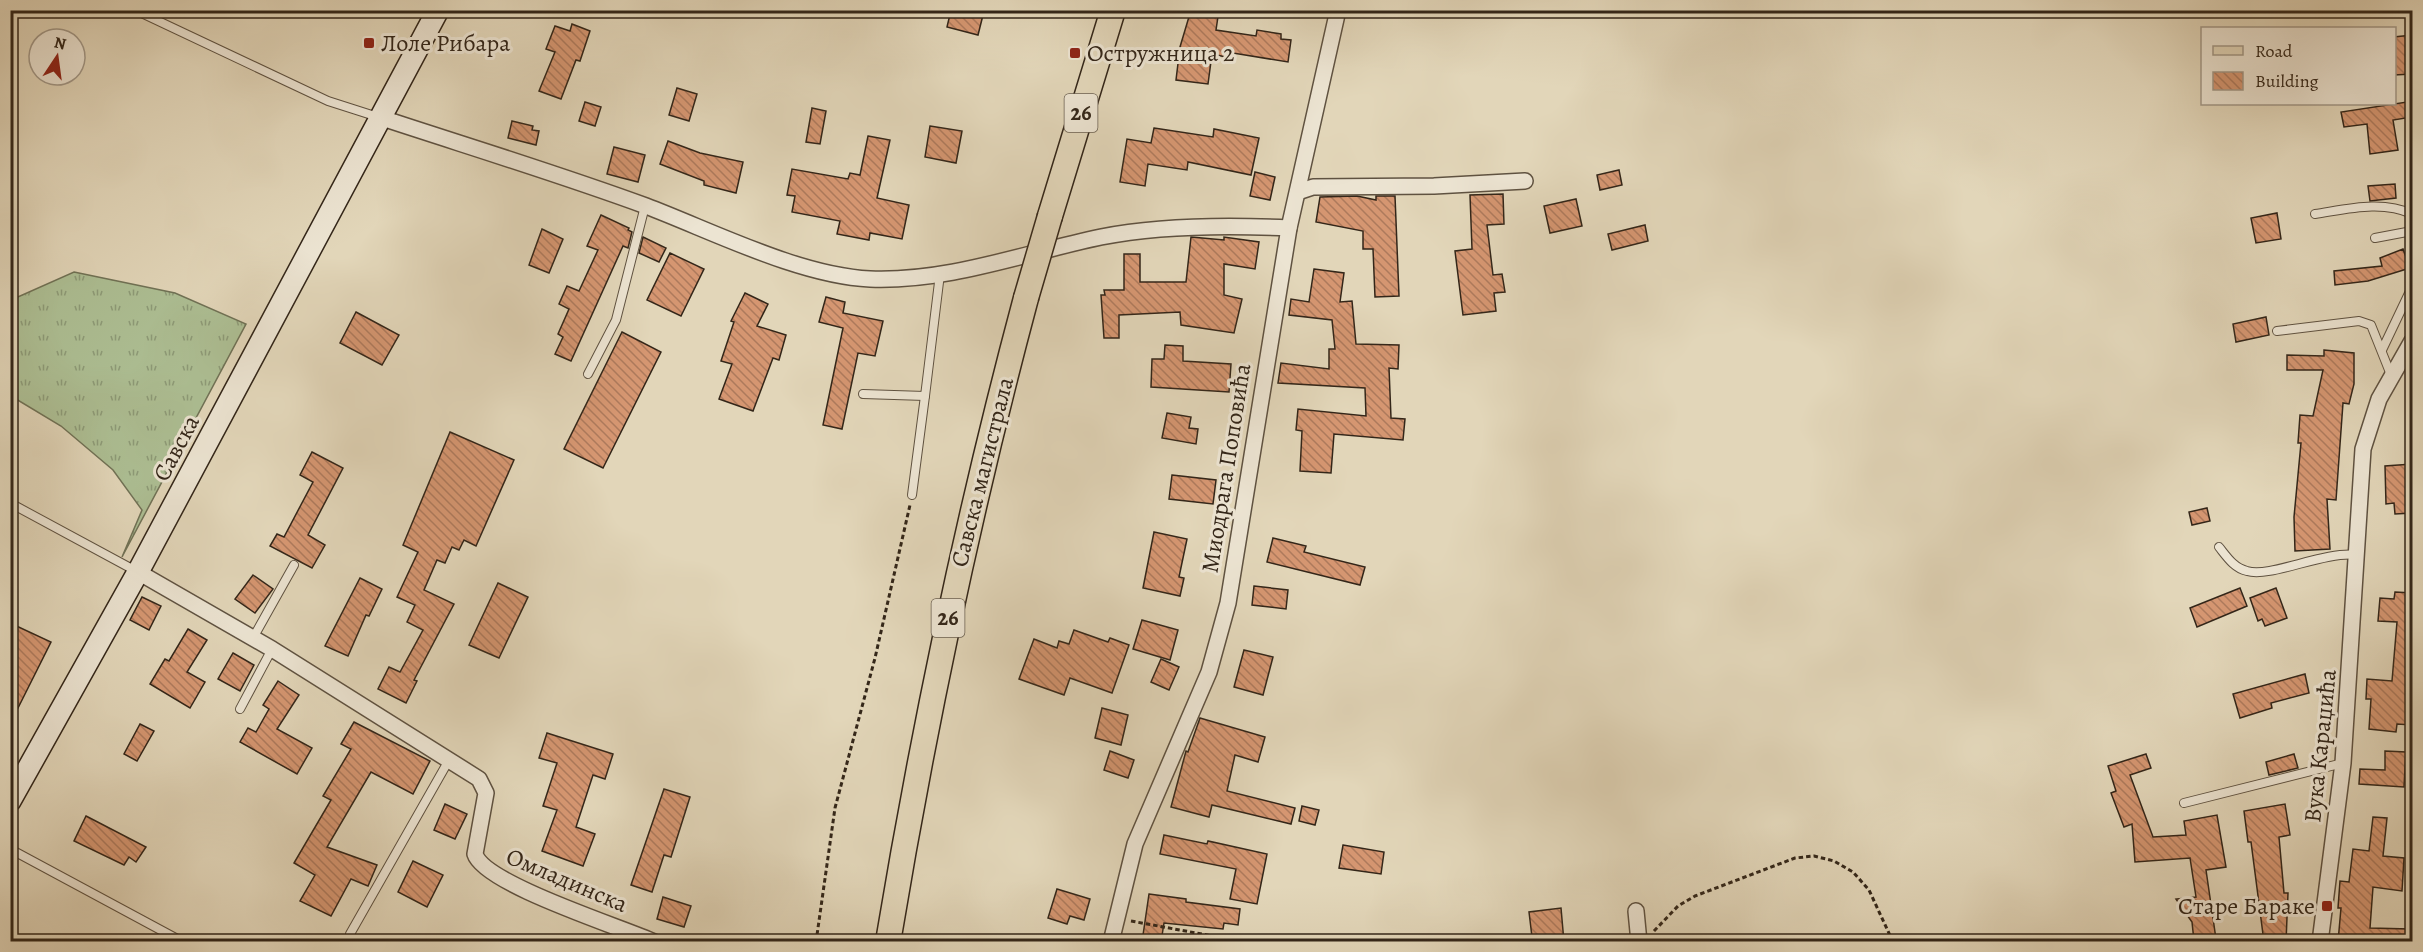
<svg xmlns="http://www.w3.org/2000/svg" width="2423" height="952" font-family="Alegreya,serif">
  <defs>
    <pattern id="grass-tufts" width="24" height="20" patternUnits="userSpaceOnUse" patternTransform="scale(1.5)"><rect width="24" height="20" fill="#adbf94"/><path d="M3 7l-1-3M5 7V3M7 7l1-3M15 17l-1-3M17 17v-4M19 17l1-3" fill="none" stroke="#8d9b78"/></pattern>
    <pattern id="building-back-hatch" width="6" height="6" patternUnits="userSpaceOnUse" patternTransform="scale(1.5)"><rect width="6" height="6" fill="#d59671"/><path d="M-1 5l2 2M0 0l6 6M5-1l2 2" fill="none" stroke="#ad7a5c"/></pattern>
  </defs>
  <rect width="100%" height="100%" fill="#e2d6b9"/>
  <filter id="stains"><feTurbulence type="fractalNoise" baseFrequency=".00333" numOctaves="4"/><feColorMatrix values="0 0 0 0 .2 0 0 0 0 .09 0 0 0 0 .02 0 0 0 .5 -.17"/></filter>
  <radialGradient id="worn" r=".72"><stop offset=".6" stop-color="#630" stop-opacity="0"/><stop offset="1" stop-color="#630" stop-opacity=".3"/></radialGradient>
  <!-- grass -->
  <polygon fill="url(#grass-tufts)" stroke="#707256" stroke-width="1.5" points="74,272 175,293 246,324 122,557 142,510 113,470 61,426 11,396 11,300"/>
  <!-- building -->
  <g fill="url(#building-back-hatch)" stroke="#332619" stroke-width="1.5">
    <polygon points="951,10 983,15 978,35 947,27"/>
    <polygon points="1191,10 1219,10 1216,30 1256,36 1257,30 1281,34 1281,39 1291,40 1288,62 1227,52 1226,57 1212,54 1208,84 1176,80 1180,47"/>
    <polygon points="572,24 590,31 580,61 576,60 561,99 539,91 555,52 546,49 555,26 570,31"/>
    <polygon points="2412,35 2412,74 2394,75 2394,37"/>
    <polygon points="677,88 697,94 689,121 669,115"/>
    <polygon points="585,102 601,107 595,126 579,121"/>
    <polygon points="2407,102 2412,117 2393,120 2398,150 2370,154 2367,124 2344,127 2341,112"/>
    <polygon points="812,108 826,111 820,144 806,142"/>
    <polygon points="512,121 533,126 532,130 539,131 536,145 508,138"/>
    <polygon points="930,126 962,131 956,163 925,157"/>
    <polygon points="1154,128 1213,137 1214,129 1259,138 1251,175 1188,162 1187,170 1148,164 1145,186 1120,182 1127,139 1151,143"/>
    <polygon points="868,136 890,140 877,198 909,205 902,239 870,233 869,240 837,234 840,221 792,212 795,196 787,195 792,169 848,179 850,173 860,175"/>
    <polygon points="668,141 700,153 743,162 736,193 704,185 704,181 660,164"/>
    <polygon points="614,147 645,155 638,182 607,174"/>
    <polygon points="1619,170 1622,185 1600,190 1597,175"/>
    <polygon points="1255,172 1275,177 1270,200 1250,196"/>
    <polygon points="2395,184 2396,198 2370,201 2368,186"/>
    <polygon points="1503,194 1504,224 1487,225 1493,275 1502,274 1505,292 1494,293 1496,311 1463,315 1455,251 1472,249 1470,195"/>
    <polygon points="1357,196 1376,200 1376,196 1395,196 1399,296 1375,297 1373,249 1363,249 1363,231 1316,222 1320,197"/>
    <polygon points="1576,199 1582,226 1550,233 1544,206"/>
    <polygon points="2277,213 2281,239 2256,243 2251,218"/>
    <polygon points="601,215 629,228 628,230 632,232 628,248 623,246 571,361 555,354 563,337 558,334 569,309 559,304 567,286 579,291 598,250 587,246"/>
    <polygon points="1645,225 1648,241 1612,250 1608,234"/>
    <polygon points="542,229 563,239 549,273 529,265"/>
    <polygon points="643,237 666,248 659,262 639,253"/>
    <polygon points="1191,237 1224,240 1224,237 1259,242 1255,269 1224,264 1224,295 1242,299 1234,333 1181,325 1180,312 1119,315 1119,338 1104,338 1101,295 1105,295 1104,290 1124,290 1124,254 1140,254 1140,282 1186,282"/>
    <polygon points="2403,249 2410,268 2368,281 2335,285 2334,271 2382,266 2380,258"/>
    <polygon points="670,253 704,269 681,316 647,300"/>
    <polygon points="1314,269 1344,273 1340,302 1352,301 1356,344 1399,345 1398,369 1389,368 1391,418 1405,419 1403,440 1334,434 1331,473 1300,471 1302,431 1296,430 1298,409 1366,416 1365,388 1278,383 1281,363 1329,369 1329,349 1335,349 1332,320 1289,315 1291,299 1309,302"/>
    <polygon points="745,293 768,304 757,326 786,335 779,360 773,358 753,411 719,399 732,364 721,361 734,322 731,321"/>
    <polygon points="826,297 845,302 843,313 883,321 875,356 858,353 842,429 823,425 843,328 819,322"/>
    <polygon points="356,312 399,335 382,365 340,343"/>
    <polygon points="2266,317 2269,335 2236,342 2233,324"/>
    <polygon points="622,332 661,352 603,468 564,449"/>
    <polygon points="1165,345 1183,346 1183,361 1231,364 1229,392 1151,387 1152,359 1164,359"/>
    <polygon points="2324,350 2354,353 2354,384 2349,404 2343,403 2336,500 2327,499 2330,549 2295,551 2294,517 2301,443 2298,443 2300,415 2313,416 2323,370 2287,370 2287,355 2324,356"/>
    <polygon points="1167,413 1191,417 1189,428 1198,429 1196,444 1162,438"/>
    <polygon points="450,432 514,460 476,546 464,540 459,550 452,547 445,563 437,560 424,590 454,604 414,680 417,681 406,703 378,689 389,667 400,672 423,630 407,622 415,605 397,597 418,552 403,545"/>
    <polygon points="312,452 343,468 308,535 325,545 312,568 270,546 277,534 284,537 313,482 300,475"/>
    <polygon points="2412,464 2412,513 2395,514 2394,503 2386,504 2385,466"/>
    <polygon points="1172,475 1216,480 1213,504 1169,499"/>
    <polygon points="2207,508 2210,521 2192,525 2189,512"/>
    <polygon points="1154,532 1187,539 1179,577 1184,578 1180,596 1143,588"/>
    <polygon points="1273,538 1306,546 1304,552 1365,567 1360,585 1267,562"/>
    <polygon points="253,575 273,589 255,613 235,599"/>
    <polygon points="360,578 382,589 369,616 366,615 348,656 325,646"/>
    <polygon points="498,583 528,597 499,658 469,645"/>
    <polygon points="1254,586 1288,590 1286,609 1252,605"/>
    <polygon points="2240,588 2247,606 2197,627 2190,608"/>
    <polygon points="2276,588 2287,618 2265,626 2262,619 2258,621 2250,598"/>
    <polygon points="2395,592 2412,593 2412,725 2397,724 2396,732 2369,729 2371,699 2366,699 2367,679 2392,681 2397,622 2378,621 2380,598 2394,599"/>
    <polygon points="142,597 161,606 149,630 130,620"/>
    <polygon points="1142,620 1178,630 1170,660 1133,649"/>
    <polygon points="10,623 51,642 10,724 10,662 16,651 10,648"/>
    <polygon points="188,629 207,640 187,672 205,682 190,708 150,684 165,659 169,661"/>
    <polygon points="1074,630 1108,642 1110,638 1129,645 1112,693 1070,678 1064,695 1019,679 1034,639 1057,648 1059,641 1069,644"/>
    <polygon points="1244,650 1273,657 1263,695 1234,687"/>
    <polygon points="233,653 254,665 240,691 218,679"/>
    <polygon points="1161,659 1179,667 1169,690 1151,682"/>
    <polygon points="2305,674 2309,693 2271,703 2272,708 2240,718 2233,694"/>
    <polygon points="278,681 299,695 277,729 312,748 297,774 240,742 248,728 256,732 269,709 263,705"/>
    <polygon points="1102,708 1128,715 1121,745 1095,738"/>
    <polygon points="1200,718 1265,737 1258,762 1235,755 1227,791 1295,808 1291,824 1212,805 1209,817 1171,807 1186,751 1188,752"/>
    <polygon points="354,722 430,761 413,794 371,772 327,847 377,865 368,886 351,879 331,916 300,901 315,875 294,863 331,800 323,796 351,749 341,744"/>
    <polygon points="140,724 154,731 137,761 124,754"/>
    <polygon points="547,733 613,754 605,779 593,775 576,827 595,834 583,866 542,851 557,810 543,806 557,763 539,758"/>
    <polygon points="1110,751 1134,760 1128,778 1104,770"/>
    <polygon points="2385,751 2406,752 2404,787 2359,784 2360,769 2385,770"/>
    <polygon points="2146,754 2151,768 2130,775 2153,837 2186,835 2184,821 2217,815 2226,867 2206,870 2216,939 2194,941 2192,922 2176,899 2196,897 2190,858 2135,862 2132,824 2124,827 2111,793 2116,791 2108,766"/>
    <polygon points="2294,754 2298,768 2269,775 2266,762"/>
    <polygon points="664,789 690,797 671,857 664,855 652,892 631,885"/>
    <polygon points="445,804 467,814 455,839 434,830"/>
    <polygon points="2285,804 2290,835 2279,837 2284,893 2288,893 2286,942 2264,942 2251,842 2248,842 2244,811"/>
    <polygon points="1302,806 1319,810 1315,825 1299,821"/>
    <polygon points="86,816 146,847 136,862 129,857 124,865 74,841"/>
    <polygon points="2373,817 2387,818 2383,856 2404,858 2402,891 2373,887 2370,928 2410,929 2410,942 2338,942 2341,908 2338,908 2340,881 2349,882 2353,849 2369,851"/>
    <polygon points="1164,835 1207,844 1208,841 1267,854 1257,904 1230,899 1236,869 1160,854"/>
    <polygon points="1343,845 1384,852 1381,874 1339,868"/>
    <polygon points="413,861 443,875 427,907 398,892"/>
    <polygon points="1057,889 1090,899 1084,920 1070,916 1067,924 1048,918"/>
    <polygon points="1149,894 1186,899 1186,902 1240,909 1238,925 1224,923 1223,929 1164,923 1161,942 1142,942"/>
    <polygon points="663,897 691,906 684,927 657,919"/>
    <polygon points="1561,908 1564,942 1544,942 1543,936 1532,937 1529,912"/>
  </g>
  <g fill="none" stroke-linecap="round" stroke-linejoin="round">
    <!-- lane casing -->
    <g stroke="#5f5241" stroke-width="10">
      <g id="lane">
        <polyline points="135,10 328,101 378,117"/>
        <path d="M2315 214C2348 209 2382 200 2412 214"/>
        <polyline points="2375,238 2412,231"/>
        <polyline points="2277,331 2359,321 2371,325 2391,375"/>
        <polyline points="2382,350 2412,287"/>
        <polyline points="588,374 616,320 645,206"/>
        <polyline points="863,394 925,396 940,274"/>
        <polyline points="912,495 925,396"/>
        <polyline points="10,503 136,571"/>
        <path d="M2219 547C2227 557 2234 568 2247 571 2271 578 2323 551 2357 555"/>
        <polyline points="253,638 294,565"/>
        <polyline points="240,709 272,649"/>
        <polyline points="2184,803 2343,763"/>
        <polyline points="10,849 183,942"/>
        <polyline points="350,934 449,760"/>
      </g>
    </g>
    <!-- street casing -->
    <g stroke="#5f5241" stroke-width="18">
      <g id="street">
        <path d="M382 118C470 147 559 174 646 206 712 231 800 276 870 279 949 282 1024 253 1101 237 1162 225 1227 225 1289 228"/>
        <polyline points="1298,192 1313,187 1434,186 1525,181"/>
        <path d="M138 572 272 649 479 779 486 793 475 854C484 884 621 927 654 942"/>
        <polyline points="1636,911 1639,942"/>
        <polyline points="1111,942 1135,844 1209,672 1228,603 1289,228 1338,10"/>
        <polyline points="2320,942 2343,763 2363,449 2379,399 2412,341"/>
      </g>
    </g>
    <!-- secondary casing -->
    <g stroke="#332619" stroke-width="24">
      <polyline id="secondary" points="10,801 138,572 438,10"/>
    </g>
    <!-- primary casing -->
    <g stroke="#332619" stroke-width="27">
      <g id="primary">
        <polyline points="1050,216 1113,10"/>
        <path d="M888 942C924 725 969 511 1026 298"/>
      </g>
    </g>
    <!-- path -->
    <g stroke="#332619" stroke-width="3" stroke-dasharray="4.5 3" stroke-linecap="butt">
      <polyline points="1131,921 1245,942"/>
      <polyline points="1654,931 1678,906 1695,896 1795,858 1814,856 1834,861 1853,872 1869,890 1893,942"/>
      <polyline points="816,942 835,808 875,658 910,505"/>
    </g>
    <!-- lane -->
    <use href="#lane" stroke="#ece4d2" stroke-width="8"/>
    <!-- street -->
    <use href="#street" stroke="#ece4d2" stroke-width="15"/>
    <!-- secondary -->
    <use href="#secondary" stroke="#ece4d2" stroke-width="21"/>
    <!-- primary -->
    <use href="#primary" stroke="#e2d6b9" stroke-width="24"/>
    <!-- primary-bridge casing -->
    <g stroke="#332619" stroke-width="27" stroke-linecap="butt">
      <polyline id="primary-bridge" points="1026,298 1050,216"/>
    </g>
    <!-- primary-bridge -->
    <use href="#primary-bridge" stroke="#e2d6b9" stroke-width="24"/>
  </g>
  <!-- markers -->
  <g fill="#8f2418" stroke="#ece4d2" stroke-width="2">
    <rect x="363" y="37" width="12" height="12" rx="3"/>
    <rect x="1069" y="47" width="12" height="12" rx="3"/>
    <rect x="2321" y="900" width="12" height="12" rx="3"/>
  </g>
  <g text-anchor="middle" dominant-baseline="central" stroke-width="6" stroke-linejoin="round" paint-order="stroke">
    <!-- shield labels -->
    <g fill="#ece4d2" stroke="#6a5f50" stroke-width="1.5">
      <rect x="1064.5" y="94" width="33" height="38" rx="4.5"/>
      <rect x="931.5" y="599" width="33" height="38" rx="4.5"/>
    </g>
    <g font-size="22" font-weight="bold" fill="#332619">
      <text x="1081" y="113">26</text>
      <text x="948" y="618">26</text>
    </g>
    <!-- poi labels -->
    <g font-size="24" fill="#332619" stroke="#ece4d2" text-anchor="start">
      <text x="381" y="43">Лоле Рибара</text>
      <text x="1087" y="53">Остружница 2</text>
      <text x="2315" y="906" text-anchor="end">Старе Бараке</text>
    </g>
    <!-- street labels -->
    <g font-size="24" fill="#332619" stroke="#ece4d2">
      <text transform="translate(176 448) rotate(-62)">Савска</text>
      <text transform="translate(1226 468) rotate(-81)">Миодрага Поповића</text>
      <text transform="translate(982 472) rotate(-76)">Савска магистрала</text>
      <text transform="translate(2320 746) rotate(-84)">Вука Караџића</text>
      <text transform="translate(567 880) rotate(23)">Омладинска</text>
    </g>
  </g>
  <!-- margin -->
  <rect width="2423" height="952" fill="none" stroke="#e2d6b9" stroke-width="36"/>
  <rect x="12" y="12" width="2399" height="928" fill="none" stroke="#332619" stroke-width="3"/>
  <rect x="18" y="18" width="2387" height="916" fill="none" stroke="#332619" stroke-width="1.5"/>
  <!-- legend -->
  <rect x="2201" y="27" width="195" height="78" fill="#ece4d2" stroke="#a29888" stroke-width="1.5"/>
  <rect x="2213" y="46" width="30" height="9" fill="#e2d6b9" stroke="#a29888" stroke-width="1.5"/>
  <text x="2255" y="57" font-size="18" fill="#332619">Road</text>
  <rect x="2213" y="72" width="30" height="18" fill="url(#building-back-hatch)" stroke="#a29888" stroke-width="1.5"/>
  <text x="2255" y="87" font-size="18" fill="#332619">Building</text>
  <!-- north arrow -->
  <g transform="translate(57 57) rotate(13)"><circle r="28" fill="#ece4d2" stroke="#a29888" stroke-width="1.5"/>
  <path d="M0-4.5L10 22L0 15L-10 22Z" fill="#8f2418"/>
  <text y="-9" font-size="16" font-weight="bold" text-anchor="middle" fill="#332619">N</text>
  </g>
  <rect width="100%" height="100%" filter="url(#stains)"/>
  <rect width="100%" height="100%" fill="url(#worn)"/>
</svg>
